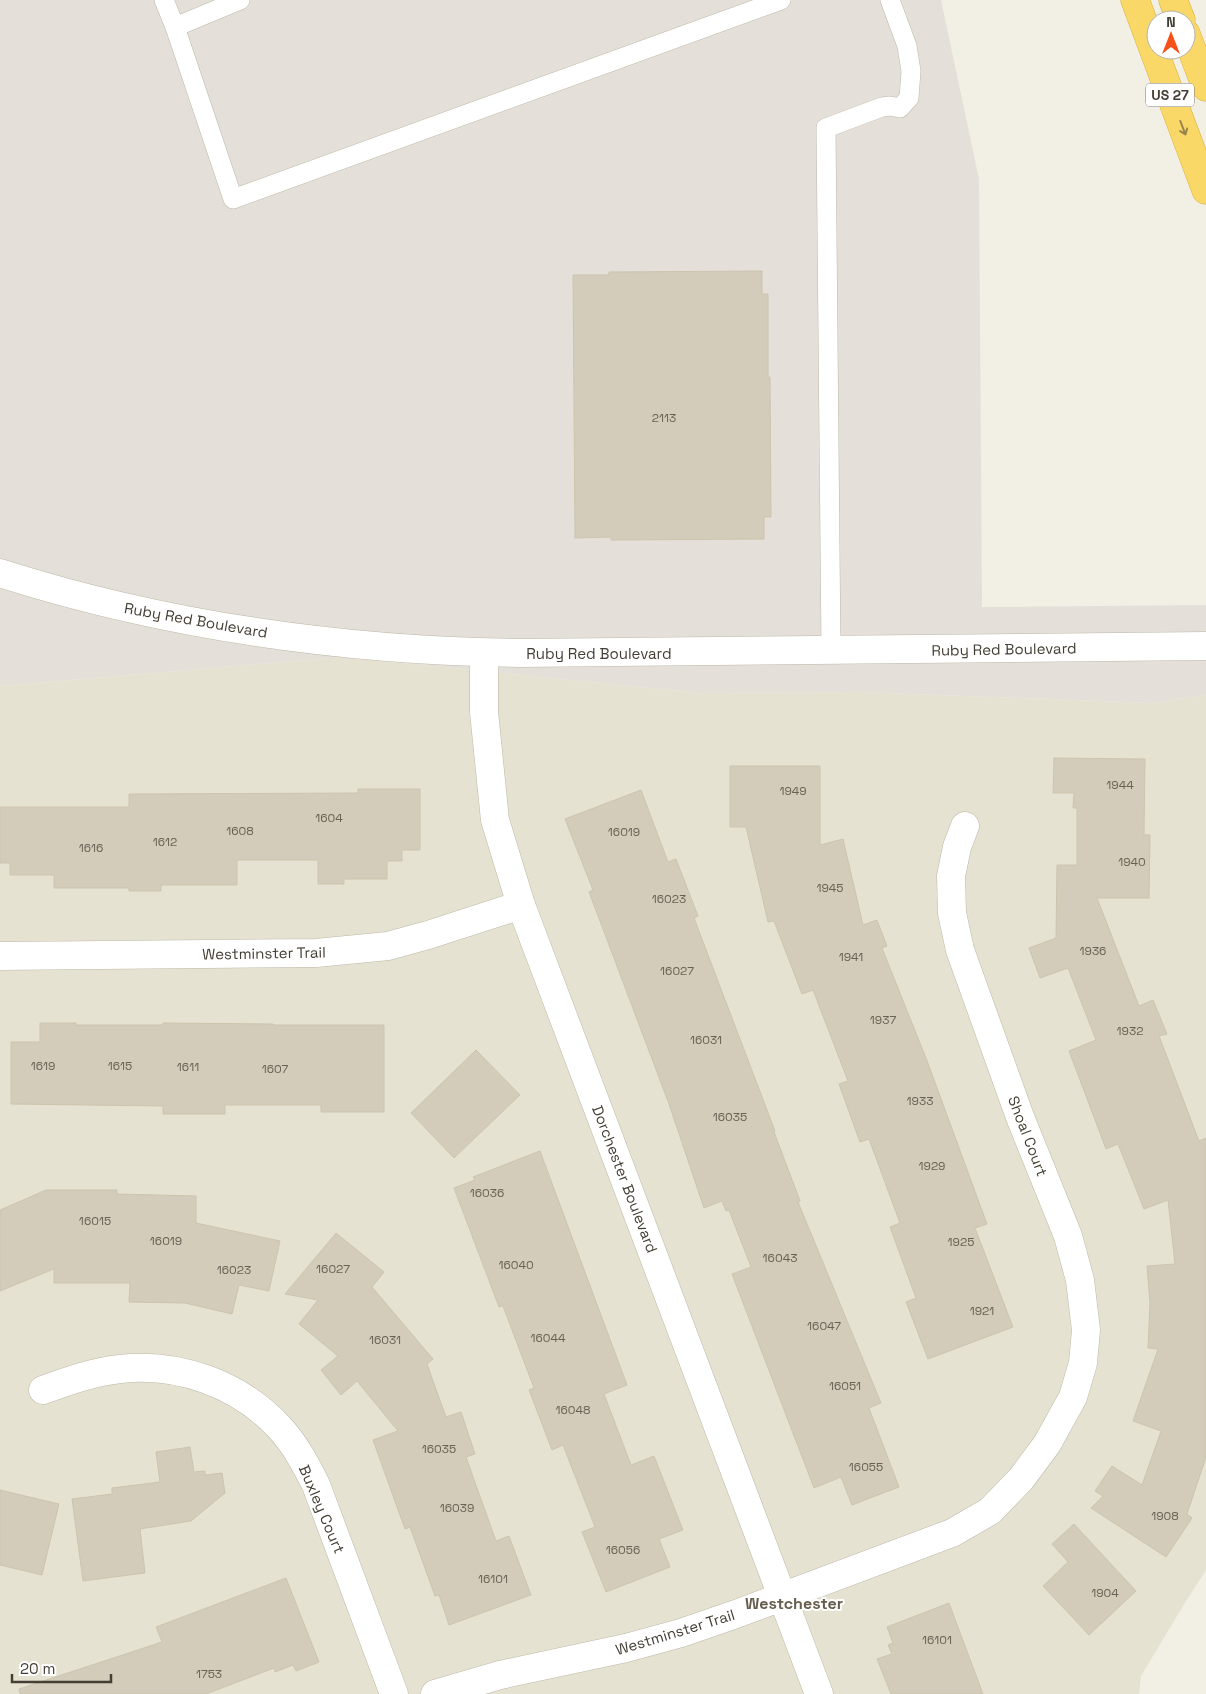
<svg xmlns="http://www.w3.org/2000/svg" width="1206" height="1694" font-family="'Space Grotesk',sans-serif">
  <rect width="100%" height="100%" fill="#f2efe4"/>
  <!-- residential -->
  <polygon fill="#e6e2d2" points="340,657 703,693 861,692 1152,703 1206,695 1206,1570 1183,1606 1141,1676 1139,1694 0,1694 0,686"/>
  <!-- industrial -->
  <polygon fill="#e4e0d9" points="0,0 941,0 979,179 982,607 1206,605 1206,695 1152,703 861,692 703,693 340,657 0,686"/>
  <!-- building -->
  <g fill="#d3ccba" stroke="#cdc4ad">
    <polygon points="762,271 762,294 768,294 768,377 770,377 771,517 764,517 764,539 611,540 611,537 575,538 573,275 609,275 609,272"/>
    <polygon points="1054,758 1145,759 1144,835 1150,835 1149,898 1097,898 1139,1006 1153,1000 1167,1034 1159,1036 1199,1141 1206,1138 1206,1457 1187,1514 1192,1518 1166,1557 1091,1508 1103,1496 1095,1491 1112,1466 1142,1485 1161,1431 1133,1421 1158,1349 1148,1348 1150,1303 1147,1266 1175,1264 1168,1200 1144,1209 1118,1144 1106,1149 1069,1051 1096,1040 1068,968 1040,978 1029,948 1056,938 1057,865 1077,865 1077,808 1073,808 1074,793 1053,793"/>
    <polygon points="730,766 820,766 820,845 843,839 863,925 877,920 887,946 882,948 926,1058 987,1224 975,1228 1013,1327 928,1359 906,1302 916,1298 890,1227 900,1223 869,1139 860,1142 839,1084 848,1081 813,990 802,994 774,921 768,922 746,827 730,827"/>
    <polygon points="358,789 420,789 420,850 402,850 402,861 387,861 387,879 344,879 344,884 318,884 318,860 237,860 237,885 161,885 161,891 129,891 129,888 54,888 54,875 10,875 10,863 0,863 0,807 129,807 129,794 358,793"/>
    <polygon points="641,790 668,862 676,859 698,916 694,918 775,1131 774,1132 800,1201 798,1202 881,1403 869,1408 899,1487 852,1505 841,1477 814,1488 732,1274 751,1267 729,1210 726,1211 722,1201 704,1208 669,1104 589,892 593,890 565,819"/>
    <polygon points="40,1023 76,1023 76,1025 163,1025 163,1023 273,1024 273,1025 384,1025 384,1112 321,1112 321,1105 225,1105 225,1114 163,1114 163,1106 11,1104 11,1042 40,1042"/>
    <polygon points="476,1050 520,1095 454,1158 411,1113"/>
    <polygon points="540,1151 627,1385 604,1394 631,1465 654,1456 683,1530 659,1539 670,1567 606,1592 582,1532 595,1527 563,1445 552,1450 529,1390 534,1388 503,1306 499,1307 454,1188 475,1180 473,1177"/>
    <polygon points="46,1190 117,1190 117,1194 196,1196 196,1223 280,1241 269,1291 239,1285 232,1314 185,1303 129,1302 130,1283 54,1283 54,1269 0,1291 0,1210"/>
    <polygon points="336,1233 384,1272 372,1287 433,1359 427,1364 446,1417 461,1412 475,1454 466,1457 496,1541 509,1536 531,1595 449,1625 439,1595 435,1596 410,1527 405,1529 373,1440 398,1431 357,1381 341,1395 321,1370 338,1356 299,1324 318,1300 285,1294"/>
    <polygon points="190,1447 194,1472 205,1471 205,1475 222,1473 225,1493 191,1521 140,1529 145,1573 83,1581 72,1499 112,1494 112,1488 160,1482 156,1452"/>
    <polygon points="0,1490 59,1504 42,1575 0,1565"/>
    <polygon points="1074,1524 1136,1591 1089,1635 1043,1586 1068,1562 1052,1544"/>
    <polygon points="286,1578 319,1662 296,1671 293,1665 275,1672 274,1668 206,1694 20,1694 19,1689 162,1642 156,1627"/>
    <polygon points="949,1603 983,1694 891,1694 877,1659 892,1654 888,1645 893,1643 887,1627"/>
  </g>
  <g fill="none" stroke-linecap="round" stroke-linejoin="round">
    <!-- lane casing -->
    <g stroke="#bdb8a7" stroke-width="20">
      <g id="lane">
        <polyline points="164,0 175,27"/>
        <polyline points="240,0 175,27 233,199 781,0"/>
        <polyline points="831,651 826,128 882,107 890,106 900,108 909,98 911,71 907,46 890,0"/>
      </g>
    </g>
    <!-- street casing -->
    <g stroke="#bdb8a7" stroke-width="29">
      <g id="street">
        <path d="M0 573C166 626 346 651 520 653L1206 646"/>
        <polyline points="484,653 484,712 495,820 521,905 819,1694"/>
        <polyline points="0,956 316,953 388,946 428,935 521,905"/>
        <path d="M43 1390C68 1381 93 1372 120 1369 178 1362 239 1384 279 1427 295 1444 306 1465 316 1485L394 1694"/>
        <polyline points="435,1694 500,1675 626,1648 681,1633 736,1614 952,1533 990,1511 1021,1479 1047,1444 1073,1397 1083,1363 1086,1330 1080,1280 1068,1236 1020,1117 960,950 952,913 951,876 957,847 965,826"/>
      </g>
    </g>
    <!-- highway casing -->
    <g stroke="#d9ae37" stroke-width="29">
      <g id="highway">
        <polyline points="1135,0 1206,190"/>
        <polyline points="1173,0 1181,20"/>
        <polyline points="1186,34 1206,87"/>
      </g>
    </g>
    <!-- lane -->
    <use href="#lane" stroke="#fff" stroke-width="19"/>
    <!-- street -->
    <use href="#street" stroke="#fff" stroke-width="28"/>
    <!-- highway -->
    <use href="#highway" stroke="#fad867" stroke-width="28"/>
  </g>
  <!-- one-way arrows -->
  <defs><path id="oneway-shaft" d="M-6 0H5M1.5-3L5.5 0L1.5 3" fill="none" stroke-width="1.6" stroke-linecap="round" stroke-linejoin="round" transform="scale(1.25)"/></defs>
  <use stroke="#96844b" href="#oneway-shaft" transform="translate(1183 128) rotate(69)"/>
  <g text-anchor="middle" dominant-baseline="central" stroke-width="4" stroke-linejoin="round" paint-order="stroke">
    <!-- number labels -->
    <g font-size="12" fill="#686256">
      <text x="664" y="418">2113</text>
      <text x="1120" y="785">1944</text>
      <text x="793" y="791">1949</text>
      <text x="329" y="818">1604</text>
      <text x="240" y="831">1608</text>
      <text x="624" y="832">16019</text>
      <text x="165" y="842">1612</text>
      <text x="91" y="848">1616</text>
      <text x="1132" y="862">1940</text>
      <text x="830" y="888">1945</text>
      <text x="669" y="899">16023</text>
      <text x="1093" y="951">1936</text>
      <text x="851" y="957">1941</text>
      <text x="677" y="971">16027</text>
      <text x="883" y="1020">1937</text>
      <text x="1130" y="1031">1932</text>
      <text x="706" y="1040">16031</text>
      <text x="43" y="1066">1619</text>
      <text x="120" y="1066">1615</text>
      <text x="188" y="1067">1611</text>
      <text x="275" y="1069">1607</text>
      <text x="920" y="1101">1933</text>
      <text x="730" y="1117">16035</text>
      <text x="932" y="1166">1929</text>
      <text x="487" y="1193">16036</text>
      <text x="95" y="1221">16015</text>
      <text x="166" y="1241">16019</text>
      <text x="961" y="1242">1925</text>
      <text x="780" y="1258">16043</text>
      <text x="516" y="1265">16040</text>
      <text x="333" y="1269">16027</text>
      <text x="234" y="1270">16023</text>
      <text x="982" y="1311">1921</text>
      <text x="824" y="1326">16047</text>
      <text x="548" y="1338">16044</text>
      <text x="385" y="1340">16031</text>
      <text x="845" y="1386">16051</text>
      <text x="573" y="1410">16048</text>
      <text x="439" y="1449">16035</text>
      <text x="866" y="1467">16055</text>
      <text x="457" y="1508">16039</text>
      <text x="1165" y="1516">1908</text>
      <text x="623" y="1550">16056</text>
      <text x="493" y="1579">16101</text>
      <text x="1105" y="1593">1904</text>
      <text x="937" y="1640">16101</text>
      <text x="209" y="1674">1753</text>
    </g>
    <!-- shield labels -->
    <rect fill="#fff" stroke="#7c7971" stroke-width="1" x="1146" y="83.5" width="48" height="23" rx="4"/>
    <g font-size="14" font-weight="bold" fill="#443f34">
      <text x="1170" y="95">US 27</text>
    </g>
    <!-- street labels -->
    <g font-size="15" fill="#443f34" stroke="#fff">
      <text transform="translate(196 620) rotate(10)">Ruby Red Boulevard</text>
      <text transform="translate(1004 649) rotate(-1)">Ruby Red Boulevard</text>
      <text x="599" y="653">Ruby Red Boulevard</text>
      <text transform="translate(264 953) rotate(-1)">Westminster Trail</text>
      <text transform="translate(1028 1136) rotate(69)">Shoal Court</text>
      <text transform="translate(625 1179) rotate(69)">Dorchester Boulevard</text>
      <text transform="translate(322 1509) rotate(67)">Buxley Court</text>
      <text transform="translate(675 1632) rotate(-17)">Westminster Trail</text>
    </g>
    <!-- neighbourhood labels -->
    <g font-size="16" font-weight="bold" fill="#665e4c" stroke="#fff">
      <text x="794" y="1603">Westchester</text>
    </g>
  </g>
  <!-- north arrow -->
  <g transform="translate(1171 35)"><circle r="24" fill="#ffffff" stroke="#b4b2ae"/>
  <path d="M0-4L9 19L0 12L-9 19Z" fill="#f55118"/>
  <text y="-8" font-size="14" font-weight="bold" text-anchor="middle" fill="#443f34">N</text>
  </g>
  <!-- scale -->
  <path d="M12 1674v8h99v-8" fill="none" stroke="#443f34" stroke-width="2.5"/>
  <text x="20" y="1674" font-size="15" fill="#443f34" stroke="#ffffff" stroke-width="4" paint-order="stroke">20 m</text>
</svg>
